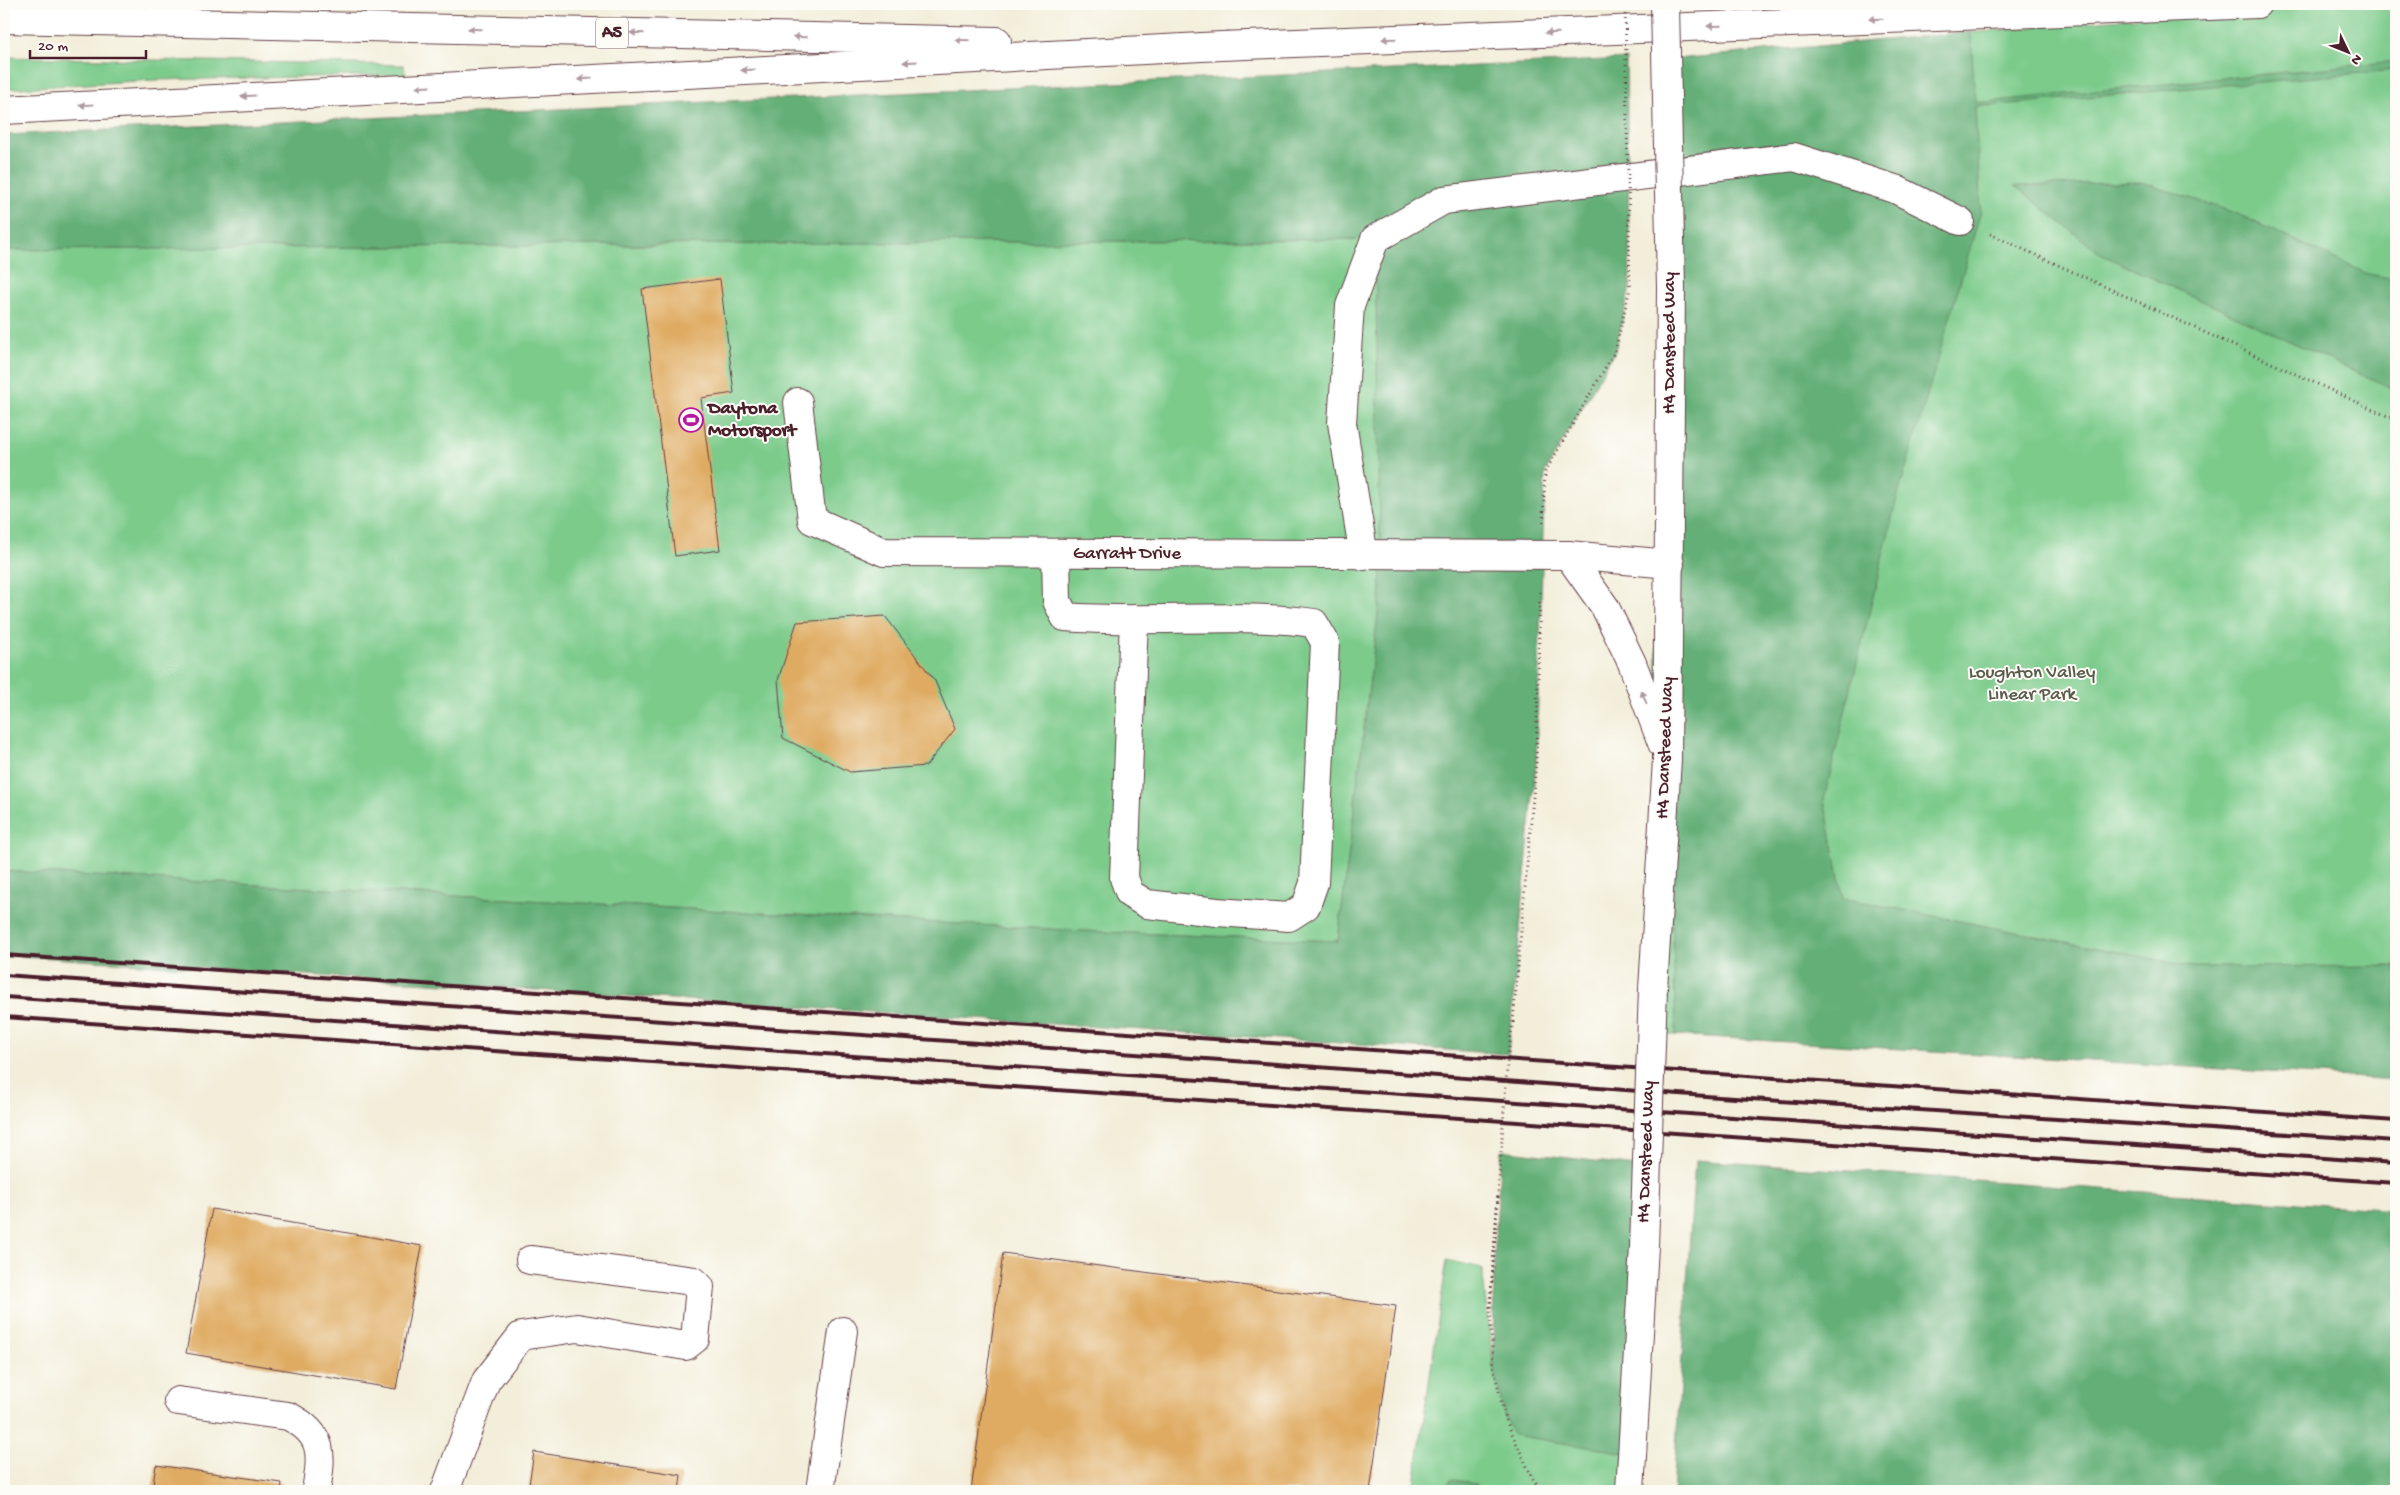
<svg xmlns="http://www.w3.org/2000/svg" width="2400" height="1495" font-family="'Gochi Hand',sans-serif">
  <rect width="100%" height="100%" fill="#fdfcf7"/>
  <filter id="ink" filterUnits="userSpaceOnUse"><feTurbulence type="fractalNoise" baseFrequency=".02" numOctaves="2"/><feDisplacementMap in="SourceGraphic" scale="10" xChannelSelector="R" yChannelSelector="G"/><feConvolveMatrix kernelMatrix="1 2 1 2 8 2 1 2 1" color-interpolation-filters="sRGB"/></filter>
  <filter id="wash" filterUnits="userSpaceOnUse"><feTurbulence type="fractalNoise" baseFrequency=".0096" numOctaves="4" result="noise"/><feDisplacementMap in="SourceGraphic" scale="20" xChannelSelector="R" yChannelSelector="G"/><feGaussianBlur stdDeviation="1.12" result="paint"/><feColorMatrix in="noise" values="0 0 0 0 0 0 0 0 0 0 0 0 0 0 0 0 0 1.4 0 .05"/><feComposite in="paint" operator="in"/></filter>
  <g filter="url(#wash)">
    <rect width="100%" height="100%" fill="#f3eeda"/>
    <!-- green -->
    <g fill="#7bcb8b" stroke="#62755b">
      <polygon points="2289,4 2396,4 2396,1079 1857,1044 1651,1034 1666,60"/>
      <polygon points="4,57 403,65 406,75 154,80 4,89"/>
      <polygon points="1375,239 1381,590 1338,941 1102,932 4,871 4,250"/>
      <polygon points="1447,1260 1482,1268 1493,1365 1632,1454 1630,1491 1543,1491 1534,1483 1531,1491 1482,1491 1476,1483 1451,1480 1443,1491 1413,1491"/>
    </g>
    <!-- forest -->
    <g fill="#64af77" stroke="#576751">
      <polygon points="1971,32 1975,103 2396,61 2396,70 1975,107 1981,211 1896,502 1824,799 1843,898 2194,967 2396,966 2396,1080 1676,1035 1667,759 1666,60"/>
      <polygon points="1626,59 1630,288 1615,351 1545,472 1536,763 1508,1054 4,955 4,871 1102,932 1338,941 1381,590 1375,239 4,250 4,135"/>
      <polygon points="2141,182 2233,212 2368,274 2396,279 2396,390 2102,255 2015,186"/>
      <polygon points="1501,1150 1646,1167 1632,1454 1513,1435 1505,1418 1493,1365 1494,1261"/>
      <polygon points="1695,1160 2396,1210 2396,1491 1673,1491"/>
      <polygon points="1451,1480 1476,1483 1482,1491 1443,1491"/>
    </g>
    <g id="blocks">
      <!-- building -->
      <g fill="#dfab62">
        <polygon points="720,279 734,393 701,398 720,550 675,556 642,289"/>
        <polygon points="885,616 935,681 955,729 926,766 850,772 783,738 778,680 797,622"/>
        <polygon points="212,1209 422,1246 396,1389 186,1353"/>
        <polygon points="1003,1253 1396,1306 1370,1491 971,1491"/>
        <polygon points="534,1452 681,1475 679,1491 528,1491"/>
        <polygon points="156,1465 282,1483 281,1491 152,1491"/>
      </g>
    </g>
  </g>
  <g filter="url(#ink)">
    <use href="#blocks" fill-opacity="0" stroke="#633e45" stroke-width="1"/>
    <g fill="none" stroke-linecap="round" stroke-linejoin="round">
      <!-- minor casing -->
      <g stroke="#633e45" stroke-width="30">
        <g id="minor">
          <polyline points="798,402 812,520 884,552 1568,555 1670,564"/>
          <path d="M1056 554 1057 601 1065 617C1148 624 1232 612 1314 623L1325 642 1314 883 1306 906 1289 917 1217 912 1147 904 1130 894 1124 878 1134 619"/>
          <polyline points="1568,555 1605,607 1632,663 1662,743"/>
          <polyline points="1364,556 1342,423 1350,306 1375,239 1444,200 1794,157 1895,189 1960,221"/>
          <polyline points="1653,989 1667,759 1671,287"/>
          <path d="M178 1401 288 1416C325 1434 322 1455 316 1491"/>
          <polyline points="445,1491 486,1381 521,1336 577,1328 686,1346 695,1339 700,1287 694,1281 530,1260"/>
          <polyline points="820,1491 843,1331"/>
          <polyline points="1630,1491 1644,1246"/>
        </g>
      </g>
      <!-- highway casing -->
      <g stroke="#633e45" stroke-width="30">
        <g id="highway">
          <polyline points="4,19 997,41"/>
          <polyline points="4,110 1221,46 2257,4"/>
        </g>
      </g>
      <!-- path -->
      <g stroke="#633e45" stroke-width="3" stroke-dasharray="1 4" stroke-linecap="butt">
        <polyline points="1990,234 2396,420"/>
        <polyline points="1543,522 1545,472 1615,351 1630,288"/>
        <polyline points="1513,1022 1536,763 1540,588"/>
        <polyline points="1498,1197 1490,1307 1493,1365 1505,1418 1534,1482 1543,1491"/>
      </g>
      <!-- minor -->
      <use href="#minor" stroke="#fff" stroke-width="28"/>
      <!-- highway -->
      <use href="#highway" stroke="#fff" stroke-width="28"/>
      <!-- rail -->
      <g stroke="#4a1f2b" stroke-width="4">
        <polyline points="4,955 2396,1121"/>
        <polyline points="4,975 1277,1064 1719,1097 2396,1141"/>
        <polyline points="4,997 2396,1163"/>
        <polyline points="4,1017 2396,1183"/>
      </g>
      <!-- minor-bridge casing -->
      <g stroke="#633e45" stroke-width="30" stroke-linecap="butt">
        <g id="minor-bridge">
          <polyline points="1665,4 1671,287"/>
          <polyline points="1644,1246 1653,989"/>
        </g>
      </g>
      <!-- path-bridge -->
      <g stroke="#633e45" stroke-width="3" stroke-dasharray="1 4" stroke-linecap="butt">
        <polyline points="1625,4 1630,288"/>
        <polyline points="1490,1307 1508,1054 1513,1022"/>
      </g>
      <!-- minor-bridge -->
      <use href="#minor-bridge" stroke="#fff" stroke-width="28"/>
    </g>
    <!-- one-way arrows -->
    <defs><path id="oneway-solid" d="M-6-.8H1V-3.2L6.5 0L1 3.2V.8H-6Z" transform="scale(1.25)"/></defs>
    <g fill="#ae9aa0">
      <use href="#oneway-solid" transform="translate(1876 19) rotate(178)"/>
      <use href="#oneway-solid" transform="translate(1714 26) rotate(178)"/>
      <use href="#oneway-solid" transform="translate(475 29) rotate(-179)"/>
      <use href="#oneway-solid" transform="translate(637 33) rotate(-179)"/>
      <use href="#oneway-solid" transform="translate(1552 33) rotate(178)"/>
      <use href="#oneway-solid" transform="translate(800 37) rotate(-179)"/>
      <use href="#oneway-solid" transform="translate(1389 39) rotate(178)"/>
      <use href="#oneway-solid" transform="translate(962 40) rotate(-179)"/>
      <use href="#oneway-solid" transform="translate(910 62) rotate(177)"/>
      <use href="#oneway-solid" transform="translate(748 70) rotate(177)"/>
      <use href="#oneway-solid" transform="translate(585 79) rotate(177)"/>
      <use href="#oneway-solid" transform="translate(423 87) rotate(177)"/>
      <use href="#oneway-solid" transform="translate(248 96) rotate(177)"/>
      <use href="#oneway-solid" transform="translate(86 105) rotate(177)"/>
      <use href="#oneway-solid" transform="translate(1644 697) rotate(-111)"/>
    </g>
  </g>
  <!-- icons -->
  <defs>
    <g id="stadium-ring" transform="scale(1.25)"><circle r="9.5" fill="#fdfcf7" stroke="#b5179e" stroke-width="1.5"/><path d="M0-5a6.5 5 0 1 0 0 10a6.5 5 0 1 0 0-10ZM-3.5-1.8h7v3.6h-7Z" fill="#b5179e"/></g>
  </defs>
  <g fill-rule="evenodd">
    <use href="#stadium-ring" x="691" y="420"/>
  </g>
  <g text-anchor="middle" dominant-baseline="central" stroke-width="4" stroke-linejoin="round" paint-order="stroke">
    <!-- shield labels -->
    <rect fill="#fdfcf7" stroke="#806168" stroke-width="1" x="596" y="17.5" width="32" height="31" rx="4"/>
    <g font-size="18" font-weight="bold" fill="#4a1f2b">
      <text x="612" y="33">A5</text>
    </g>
    <!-- street labels -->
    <g font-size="19" fill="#4a1f2b" stroke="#fdfcf7">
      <text transform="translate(1670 343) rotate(-90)">H4 Dansteed Way</text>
      <text x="1127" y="554">Garratt Drive</text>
      <text transform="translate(1666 748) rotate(-88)">H4 Dansteed Way</text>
      <text transform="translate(1647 1152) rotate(-88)">H4 Dansteed Way</text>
    </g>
    <!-- poi labels -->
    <g font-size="19" font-weight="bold" fill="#4a1f2b" stroke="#fdfcf7" text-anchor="start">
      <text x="708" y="409">Daytona<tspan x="708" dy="22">Motorsport</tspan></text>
    </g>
    <!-- park labels -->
    <g font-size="19" fill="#5b5b4d" stroke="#fdfcf7">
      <text x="2032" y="673">Loughton Valley<tspan x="2032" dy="22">Linear Park</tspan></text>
    </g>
  </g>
  <!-- margin -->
  <rect width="2400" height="1495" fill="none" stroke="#fdfcf7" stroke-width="20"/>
  <!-- north arrow -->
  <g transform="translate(2348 52) rotate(133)" stroke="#fdfcf7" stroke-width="4" paint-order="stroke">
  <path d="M0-4L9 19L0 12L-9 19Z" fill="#4a1f2b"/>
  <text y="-8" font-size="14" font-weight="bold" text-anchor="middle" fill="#4a1f2b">N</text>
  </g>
  <!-- scale -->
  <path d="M30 50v8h116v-8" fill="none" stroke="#4a1f2b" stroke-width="2.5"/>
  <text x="38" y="50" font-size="15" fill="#4a1f2b" stroke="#fdfcf7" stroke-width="4" paint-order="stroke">20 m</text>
</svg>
